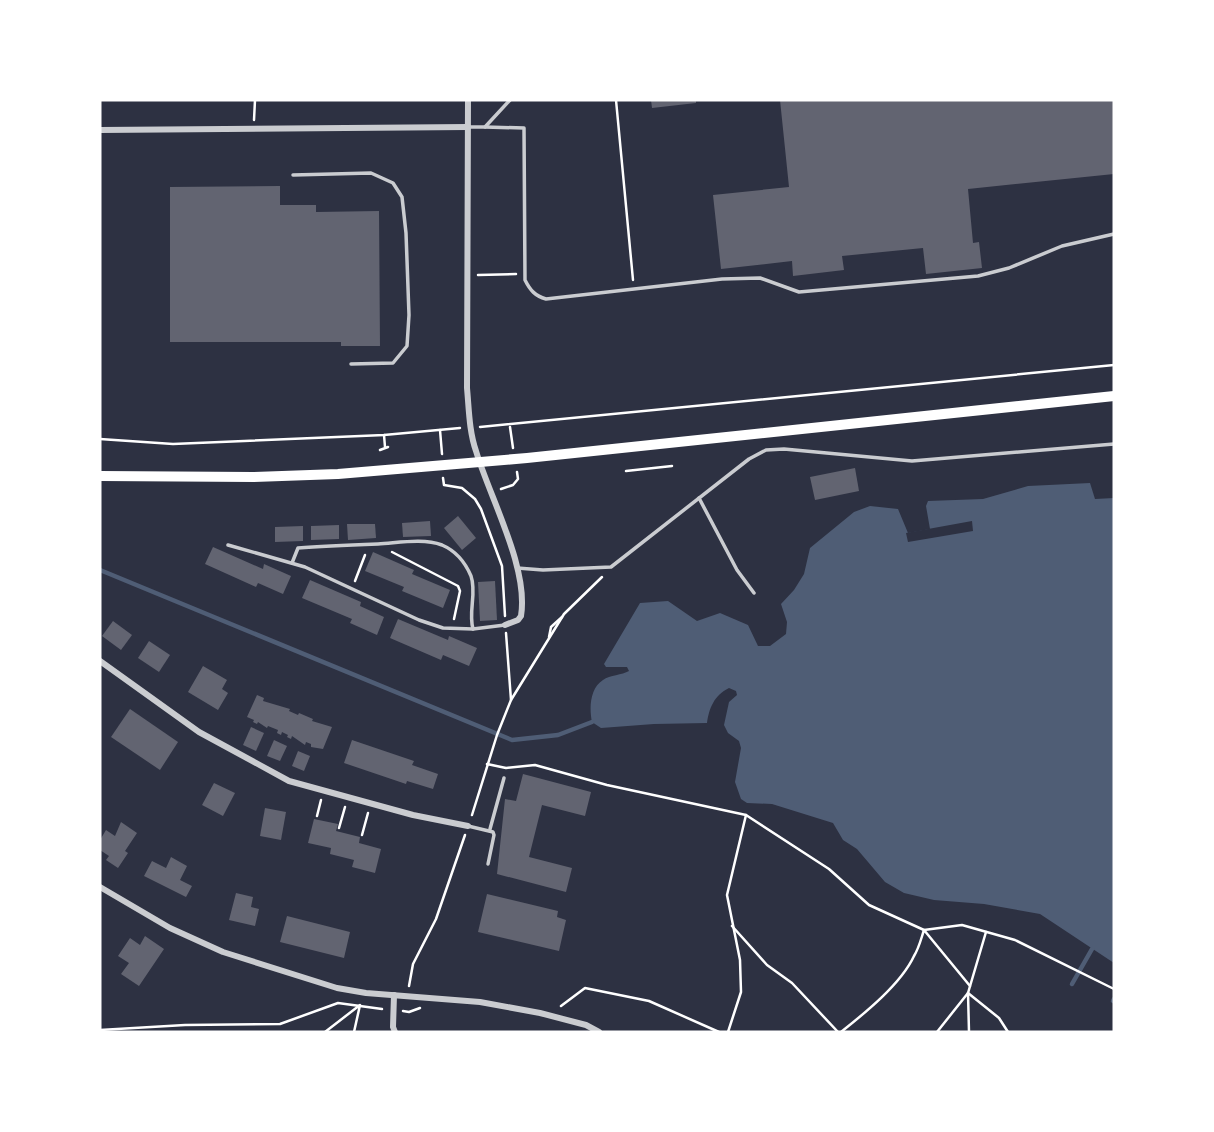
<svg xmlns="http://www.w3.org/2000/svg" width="1214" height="1132" font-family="Cabin,sans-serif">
  <rect width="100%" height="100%" fill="#2d3142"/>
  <!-- water -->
  <path fill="#4f5d75" d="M1090 483 1095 499 1114 498V963L1040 914 984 904 934 900 904 893 885 882 857 849 843 840 833 823 772 804 747 803 741 799 735 782 741 748 739 741 728 733 724 725 729 702 737 695 736 691 729 688C714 695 709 709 707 723L654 724 601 728 592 722C589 708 590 688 603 680 610 675 622 675 629 671L627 667H606L604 664 640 603 668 601 697 621 720 613 748 625 758 646H770L786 634 787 622 781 604 794 590 804 574 810 548 854 512 870 506 898 509 908 533 930 529 926 506 928 501 983 499 1028 486Z"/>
  <!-- pier -->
  <polygon fill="#2d3142" points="972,521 973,531 908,542 906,533"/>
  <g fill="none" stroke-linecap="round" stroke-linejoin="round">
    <!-- stream -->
    <g stroke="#4f5d75" stroke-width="4.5">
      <polyline points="100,570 512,740 558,735 592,722"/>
      <polyline points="1072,984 1092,949"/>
      <polyline points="1113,1001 1114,999"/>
    </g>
  </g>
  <!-- building -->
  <g fill="#626471">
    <polygon points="651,100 696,100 696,103 652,108"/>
    <polygon points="780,100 1114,100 1114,174 968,189 973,243 979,242 982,268 926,274 923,248 842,256 844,270 793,276 792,261 721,269 713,195 789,187"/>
    <polygon points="280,186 280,205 316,205 316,212 379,211 380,346 341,346 341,342 170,342 170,187"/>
    <polygon points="855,468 859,491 815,500 810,477"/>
    <polygon points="458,516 476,538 462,550 444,528"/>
    <polygon points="430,521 431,536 403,537 402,523"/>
    <polygon points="347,524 375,524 376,538 348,540"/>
    <polygon points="339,525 339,539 311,540 311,526"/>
    <polygon points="303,526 303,541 275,542 275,527"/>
    <polygon points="213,547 263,569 264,564 291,576 283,594 258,583 256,587 205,564"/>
    <polygon points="373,552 414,570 412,574 450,590 443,608 402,591 404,587 365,571"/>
    <polygon points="310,580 361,602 360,606 384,617 377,635 350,623 352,619 302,598"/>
    <polygon points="495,581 497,620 480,621 478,582"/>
    <polygon points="398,619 448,640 449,636 477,648 469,666 443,655 441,660 390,638"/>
    <polygon points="113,621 132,635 121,650 102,636"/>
    <polygon points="149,641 170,655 159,672 138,658"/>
    <polygon points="203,666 227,680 222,689 228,693 218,710 188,692"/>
    <polygon points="257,695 264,698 263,701 290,709 289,711 298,715 299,713 313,719 312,721 332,727 323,749 311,747 311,744 306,742 305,745 292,736 291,739 287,737 288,735 282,732 281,735 277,733 278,730 268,726 267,728 258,722 257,724 253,722 254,720 247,717"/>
    <polygon points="130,709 178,742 160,770 111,737"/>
    <polygon points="251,727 264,733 256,751 243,745"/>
    <polygon points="274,740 287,746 280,761 267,756"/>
    <polygon points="352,740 414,761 412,765 438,774 433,789 407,781 406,784 344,763"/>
    <polygon points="298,751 310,756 304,771 292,766"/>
    <polygon points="523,774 591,792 585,816 542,805 529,857 572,868 566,892 497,874 505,799 516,801"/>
    <polygon points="214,783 235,793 223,816 202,805"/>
    <polygon points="265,808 286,812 281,840 260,836"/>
    <polygon points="314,819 338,824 336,831 360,837 359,843 381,849 375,873 352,867 354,860 330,854 331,848 308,843"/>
    <polygon points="121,822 137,833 125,851 128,853 118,868 106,860 109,856 100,850 100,840 106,830 115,836"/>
    <polygon points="171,857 187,866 180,880 192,886 186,897 144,876 152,861 166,868"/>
    <polygon points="236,893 253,897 251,907 259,909 255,926 229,920"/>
    <polygon points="487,894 558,911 557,917 566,920 559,951 478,932"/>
    <polygon points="287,916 350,932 344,958 280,942"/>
    <polygon points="145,936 164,949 139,986 121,974 129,963 118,956 130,938 140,945"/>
  </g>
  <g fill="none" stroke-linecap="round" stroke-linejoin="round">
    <!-- path -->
    <g stroke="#fff" stroke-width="2.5">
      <polyline points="616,100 633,280"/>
      <polyline points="254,120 255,100"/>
      <polyline points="478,275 516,274"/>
      <polyline points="480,427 1114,365"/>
      <polyline points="510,427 513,448"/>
      <polyline points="440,430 442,454"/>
      <polyline points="384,435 385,447"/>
      <polyline points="100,439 173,444 384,435 460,428"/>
      <polyline points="380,450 388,447"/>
      <polyline points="626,471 672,466"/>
      <polyline points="443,478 444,485 462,488 475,499 481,509 502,566 505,616"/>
      <polyline points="501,489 513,485 518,479 517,472"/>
      <polyline points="392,552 458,586 460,591 454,619"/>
      <polyline points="355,581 365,555"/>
      <polyline points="549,637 551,627 562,617"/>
      <polyline points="511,700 564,614 602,577"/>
      <polyline points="487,764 506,768 535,765 607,785 746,815 829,869 869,905 924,930 962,925 1015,940 1114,989"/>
      <polyline points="472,815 497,735 511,700 506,633"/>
      <polyline points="317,816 321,800"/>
      <polyline points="339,828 345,807"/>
      <polyline points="362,835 368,813"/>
      <polyline points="732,926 767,965 792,983 838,1032"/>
      <polyline points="409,986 413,964 436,919 465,835"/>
      <polyline points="968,993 999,1018 1008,1032"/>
      <polyline points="968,993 969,1032"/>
      <polyline points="561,1006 585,988 649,1001 719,1032"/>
      <polyline points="403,1011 409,1012 420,1008"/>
      <polyline points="100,1030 185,1025 280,1024 338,1003 382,1009"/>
      <polyline points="325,1032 360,1005 354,1032"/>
      <polyline points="728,1032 741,992 740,960 727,895 746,815"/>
      <path d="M841 1032C865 1013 901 984 914 956 919 948 921 939 924 930L970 986"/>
      <polyline points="937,1032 968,993 986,932"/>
    </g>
    <!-- service -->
    <g stroke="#caccd0" stroke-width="3.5">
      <polyline points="468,127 485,127 510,100"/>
      <path d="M485 127 524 128 525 280C530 290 535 296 546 299L722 279 760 278 799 292 978 276 1009 268 1062 246 1114 234"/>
      <polyline points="293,175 371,173 393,183 402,197 406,233 409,315 407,346 393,363 351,364"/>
      <polyline points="699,498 737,570 754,593"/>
      <polyline points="228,545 305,567 419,620 443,628 473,629"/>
      <path d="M292 563 298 548C324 546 351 545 378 544 398 543 423 538 442 545 456 551 465 562 471 576 477 593 468 612 473 629L505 625"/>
      <polyline points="517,568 543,570 611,567 749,459 766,450 784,449 912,461 1114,444"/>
      <polyline points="468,826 493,832 494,835 488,864"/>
      <polyline points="490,829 504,778"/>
    </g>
    <!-- minor -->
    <g stroke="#caccd0" stroke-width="6">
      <path d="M468 100 467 388C469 409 469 431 476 451 490 498 529 568 521 616L518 620 505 625"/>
      <polyline points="100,130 468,127"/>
      <polyline points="100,661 199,732 289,781 413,815 468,826"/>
      <polyline points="100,887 170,928 223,952 337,988 366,993 480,1002 540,1013 586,1025 599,1032"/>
      <polyline points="394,995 393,1027 395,1032"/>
    </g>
    <!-- primary -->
    <polyline stroke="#fff" stroke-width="10" points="100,476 253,477 338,474 527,458 1114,396"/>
  </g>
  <!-- border -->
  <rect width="1214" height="1132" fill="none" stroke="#ffffff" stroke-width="203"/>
</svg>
